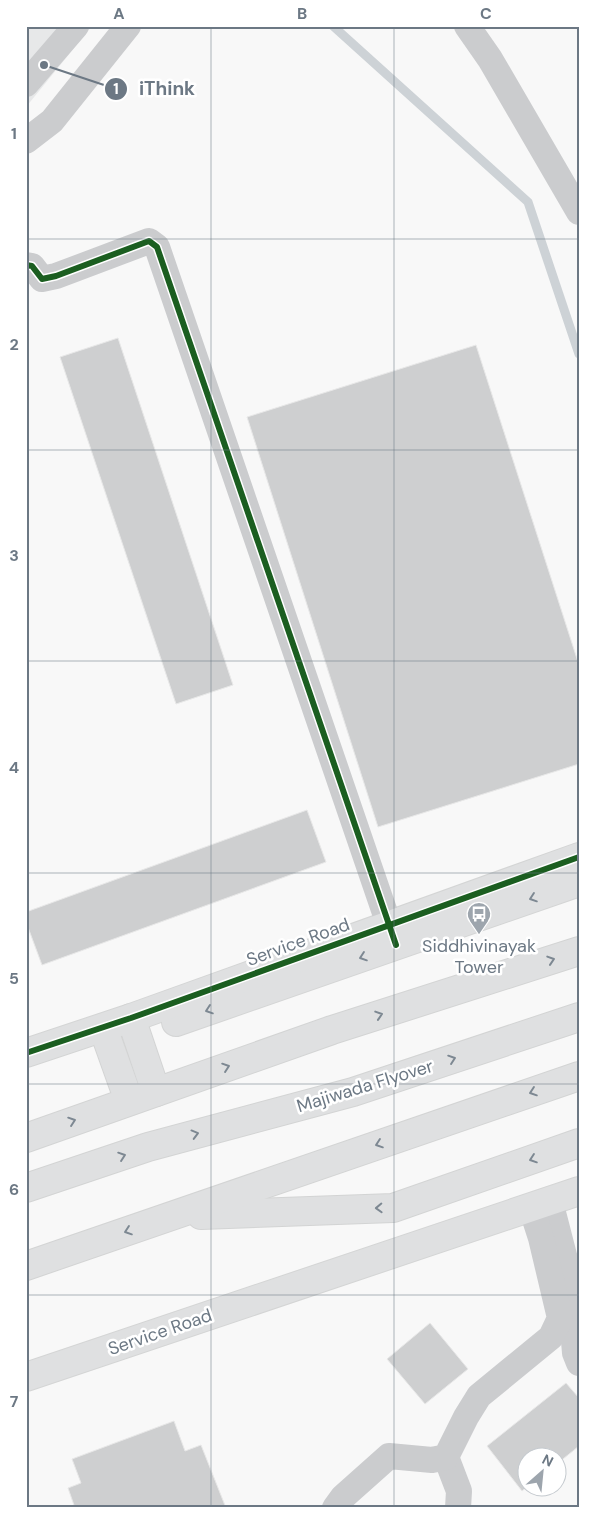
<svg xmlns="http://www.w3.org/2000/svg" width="605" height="1534" font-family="'DM Sans',sans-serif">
  <rect width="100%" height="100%" fill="#f8f8f8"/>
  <!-- built -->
  <polygon fill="#e7e8e9" points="26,26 92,26 26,107"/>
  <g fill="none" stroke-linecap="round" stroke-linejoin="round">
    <!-- stream -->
    <polyline stroke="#cdd2d6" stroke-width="9" points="333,26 528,202 579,354"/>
  </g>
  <!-- building -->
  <g fill="#cecfd0" stroke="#e8e8e8">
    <polygon points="118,338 233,685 176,704 60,357"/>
    <polygon points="476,345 579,665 579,764 378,827 247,417"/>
    <polygon points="307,810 326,862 42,965 26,922 26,912"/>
    <polygon points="430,1323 468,1369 425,1404 387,1359"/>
    <polygon points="566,1383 579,1398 579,1446 558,1463 558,1456 528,1456 528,1486 522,1491 487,1446"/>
    <polygon points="174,1421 185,1451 201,1445 226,1508 75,1508 68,1488 81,1483 72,1459"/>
  </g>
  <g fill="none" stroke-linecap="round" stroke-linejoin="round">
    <!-- secondary casing -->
    <g stroke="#d4d5d5" stroke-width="30">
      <g id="secondary">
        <polyline points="176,1022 579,882"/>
        <polyline points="26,1053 131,1018 579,857"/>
        <polyline points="26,1377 579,1191"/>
      </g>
    </g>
    <!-- highway casing -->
    <g stroke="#d3d4d4" stroke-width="30">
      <g id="highway">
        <polyline points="131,1018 156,1092"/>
        <polyline points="103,1028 129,1101"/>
        <polyline points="26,1138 332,1030 579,951"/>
        <polyline points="26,1188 148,1147 353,1092 579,1017"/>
        <polyline points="201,1215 393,1208 579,1143"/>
        <polyline points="26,1266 579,1076"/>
      </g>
    </g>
    <!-- street -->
    <g stroke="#cbccce" stroke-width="26">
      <polyline points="467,26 490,59 579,212"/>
      <polyline points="26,84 76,26"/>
      <polyline points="26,141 52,121 128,26"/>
      <polyline points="26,265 32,266 42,279 56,276 149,241 157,247 396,945"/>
      <polyline points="550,1201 568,1271 575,1353 579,1363"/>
      <polyline points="446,1457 459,1491 458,1508"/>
      <polyline points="335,1508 343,1497 389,1456 432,1460 446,1457 466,1417 479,1396 551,1337 560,1318 541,1238 531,1207"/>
    </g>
    <!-- secondary -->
    <use href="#secondary" stroke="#dfe0e1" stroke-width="28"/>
    <!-- highway -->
    <use href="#highway" stroke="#dfe0e1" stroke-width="28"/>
    <!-- cycleway casing -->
    <g stroke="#fff" stroke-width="9">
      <g id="cycleway">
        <polyline points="26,265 32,266 42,279 56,276 149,241 157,247 396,945"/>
        <polyline points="26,1053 131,1018 579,857"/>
      </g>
    </g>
    <!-- cycleway -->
    <use href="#cycleway" stroke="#1b5e20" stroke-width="6"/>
  </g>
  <!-- one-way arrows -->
  <defs><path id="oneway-chevron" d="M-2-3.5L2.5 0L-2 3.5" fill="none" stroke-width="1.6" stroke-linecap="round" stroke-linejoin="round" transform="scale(1.25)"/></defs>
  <g stroke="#7d8892">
    <use href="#oneway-chevron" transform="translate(533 898) rotate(161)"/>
    <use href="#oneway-chevron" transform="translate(363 957) rotate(161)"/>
    <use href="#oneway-chevron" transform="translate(551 960) rotate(-18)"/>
    <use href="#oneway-chevron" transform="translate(209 1010) rotate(161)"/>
    <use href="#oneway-chevron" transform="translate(379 1015) rotate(-18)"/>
    <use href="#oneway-chevron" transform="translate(452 1059) rotate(-19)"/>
    <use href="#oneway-chevron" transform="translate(226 1067) rotate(-19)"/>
    <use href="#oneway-chevron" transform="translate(533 1092) rotate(161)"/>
    <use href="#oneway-chevron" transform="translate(72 1121) rotate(-19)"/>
    <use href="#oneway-chevron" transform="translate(195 1134) rotate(-15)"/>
    <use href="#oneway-chevron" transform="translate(379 1144) rotate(161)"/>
    <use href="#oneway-chevron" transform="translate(122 1156) rotate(-19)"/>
    <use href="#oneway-chevron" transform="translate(533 1159) rotate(161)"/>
    <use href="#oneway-chevron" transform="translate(379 1208) rotate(178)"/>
    <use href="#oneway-chevron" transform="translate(128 1231) rotate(161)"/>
  </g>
  <!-- grid -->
  <path fill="none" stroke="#6c7884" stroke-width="1" stroke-opacity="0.55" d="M211 26V1508M394 26V1508M26 239H579M26 450H579M26 661H579M26 873H579M26 1084H579M26 1295H579"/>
  <!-- icons -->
  <defs>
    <g id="bus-pin" transform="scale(1.25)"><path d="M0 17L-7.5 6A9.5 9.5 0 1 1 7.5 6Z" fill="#9da5ad" stroke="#fff"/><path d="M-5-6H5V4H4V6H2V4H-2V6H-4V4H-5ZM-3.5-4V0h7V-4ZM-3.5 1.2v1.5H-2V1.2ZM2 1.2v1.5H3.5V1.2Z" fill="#fff"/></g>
  </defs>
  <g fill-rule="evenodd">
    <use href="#bus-pin" x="479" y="914"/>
  </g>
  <g text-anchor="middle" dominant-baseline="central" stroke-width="5" stroke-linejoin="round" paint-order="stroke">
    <!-- street labels -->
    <g font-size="18" fill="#6c7884" stroke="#fff">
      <text transform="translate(298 942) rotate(-20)">Service Road</text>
      <text transform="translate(365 1086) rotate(-17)">Majiwada Flyover</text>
      <text transform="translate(160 1332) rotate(-19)">Service Road</text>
    </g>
    <!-- poi labels -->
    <g font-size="18" fill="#6c7884" stroke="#fff">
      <text x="479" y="946">Siddhivinayak<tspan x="479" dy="21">Tower</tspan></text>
    </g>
  </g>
  <!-- callouts -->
  <path fill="none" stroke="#6c7884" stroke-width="2" d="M44 65L116 89"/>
  <g fill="#6c7884" stroke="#fff" stroke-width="2">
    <circle cx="44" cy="65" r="5"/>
    <circle cx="116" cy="89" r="12"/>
  </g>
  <g font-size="15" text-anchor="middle" font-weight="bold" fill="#fff">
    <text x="116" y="94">1</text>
  </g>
  <g font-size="19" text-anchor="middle" font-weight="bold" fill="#6c7884" stroke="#fff" stroke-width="5" stroke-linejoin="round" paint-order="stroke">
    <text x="167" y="95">iThink</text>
  </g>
  <!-- border -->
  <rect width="605" height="1534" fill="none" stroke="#ffffff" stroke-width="55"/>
  <!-- north arrow -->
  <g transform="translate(542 1472) rotate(27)"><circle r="24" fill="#ffffff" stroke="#c4c9ce"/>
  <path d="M0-4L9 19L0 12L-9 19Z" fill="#9da5ad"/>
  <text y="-8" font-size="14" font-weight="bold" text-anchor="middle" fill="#6c7884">N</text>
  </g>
  <rect x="28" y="28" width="550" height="1478" fill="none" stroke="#6c7884" stroke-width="2"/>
  <g font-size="16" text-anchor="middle" font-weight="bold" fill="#6c7884">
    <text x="119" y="19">A</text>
    <text x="302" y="19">B</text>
    <text x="486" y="19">C</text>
    <text x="14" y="139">1</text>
    <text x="14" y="350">2</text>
    <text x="14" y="561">3</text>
    <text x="14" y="773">4</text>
    <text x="14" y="984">5</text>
    <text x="14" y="1195">6</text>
    <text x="14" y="1407">7</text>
  </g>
</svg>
